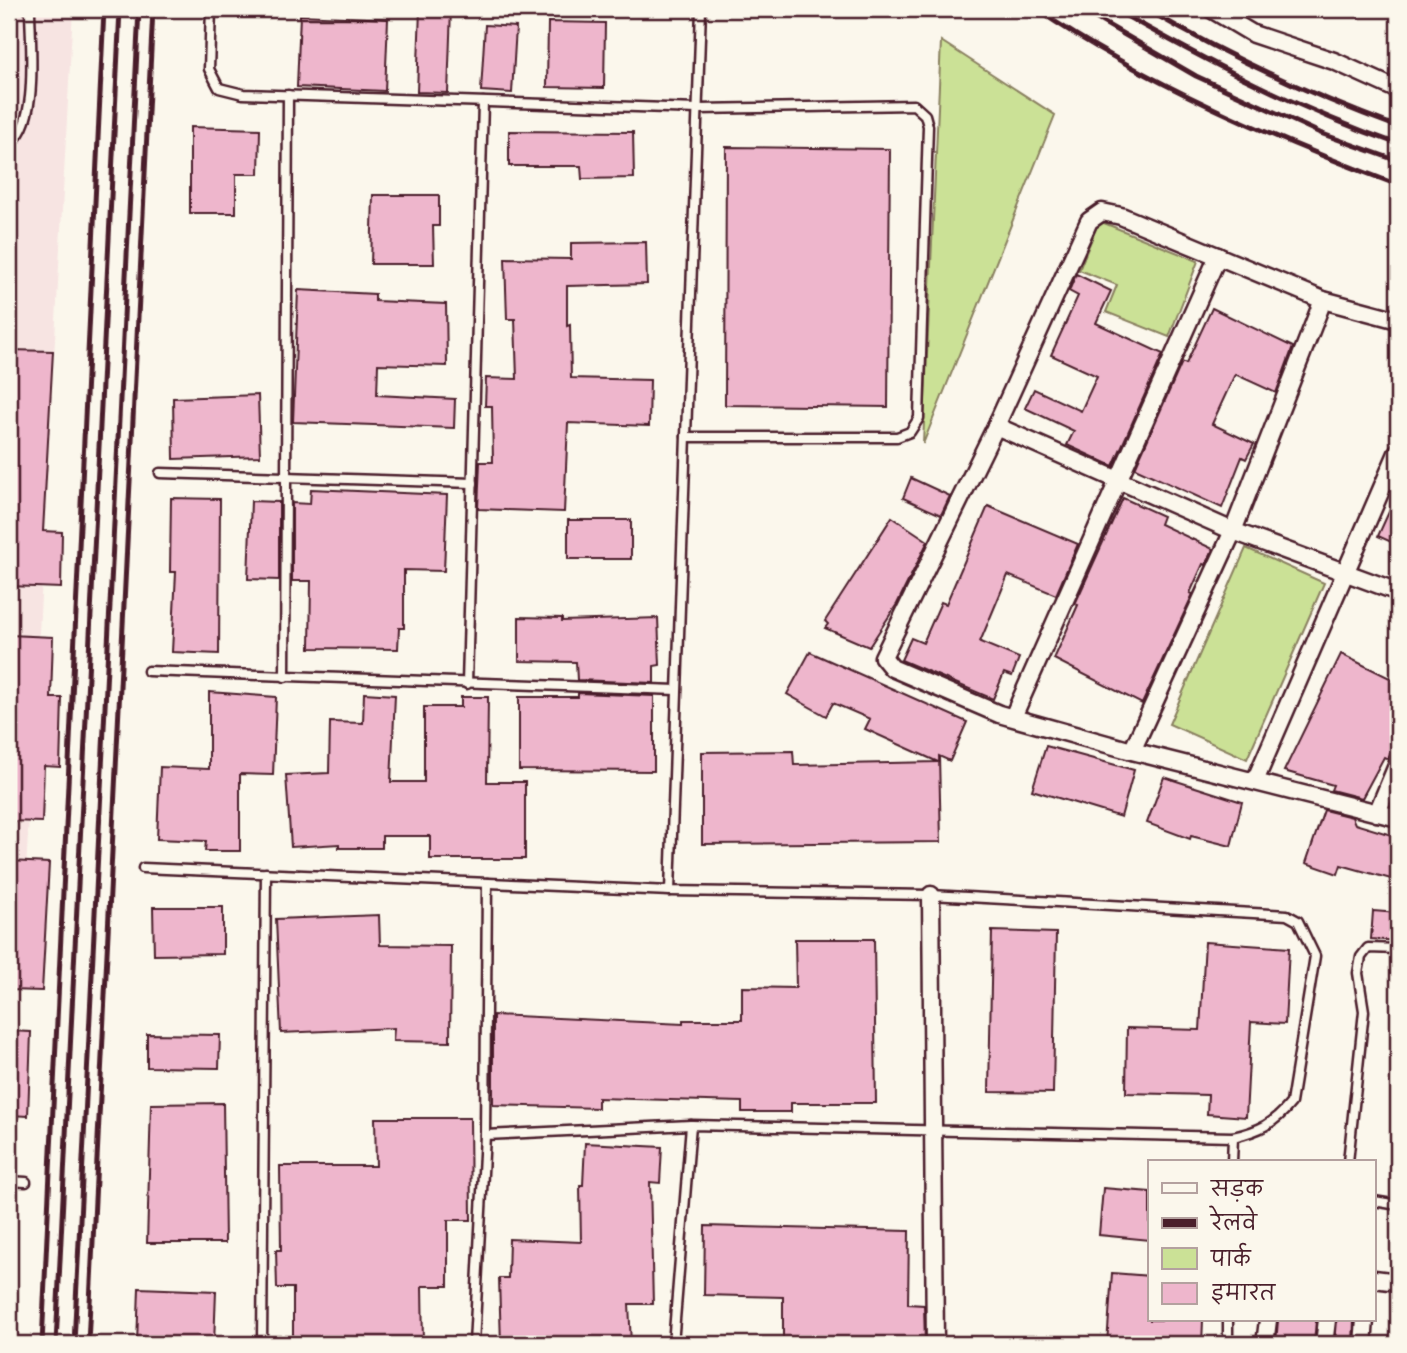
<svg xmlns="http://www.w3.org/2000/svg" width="1407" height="1353" font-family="'Shantell Sans','Playpen Sans Deva',sans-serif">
  <rect width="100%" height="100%" fill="#fbf7ec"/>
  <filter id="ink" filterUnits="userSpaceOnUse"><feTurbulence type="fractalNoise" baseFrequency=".0143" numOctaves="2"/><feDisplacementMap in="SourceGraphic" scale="14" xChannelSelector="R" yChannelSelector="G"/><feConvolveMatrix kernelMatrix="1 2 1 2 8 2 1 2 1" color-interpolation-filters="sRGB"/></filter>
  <g filter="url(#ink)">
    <!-- built -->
    <polygon fill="#f7e4e2" points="9,9 73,9 9,1183"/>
    <!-- green -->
    <g fill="#cbe196" stroke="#8a8060" stroke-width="2">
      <polygon points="941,41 1055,115 923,444"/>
      <polygon points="1099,221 1198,261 1169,337 1106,312 1117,285 1079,270"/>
      <polygon points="1246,548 1324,583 1247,759 1169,724"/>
    </g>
    <!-- building -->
    <g fill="#eeb6cc" stroke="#4a1f2b" stroke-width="2">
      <polygon points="420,9 451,9 448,93 417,92"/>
      <polygon points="300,15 388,19 385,91 297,87"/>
      <polygon points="548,22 605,23 604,88 547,87"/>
      <polygon points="485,25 516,27 512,93 481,91"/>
      <polygon points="190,127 260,129 259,174 236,174 236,213 190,213"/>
      <polygon points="509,131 633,132 634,178 582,179 581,166 509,166"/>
      <polygon points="726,147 890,149 888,407 725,405"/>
      <polygon points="373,195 439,195 439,226 433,226 434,264 371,264"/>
      <polygon points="646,242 647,284 567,286 567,326 570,325 571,378 650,380 649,426 568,423 564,512 478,509 480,462 493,462 492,406 485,406 486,378 517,379 515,319 507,319 505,258 571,259 571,243"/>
      <polygon points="1076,274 1111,291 1096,323 1163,354 1113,466 1067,445 1074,431 1025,408 1034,389 1081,411 1097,376 1051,355 1078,296 1069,291"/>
      <polygon points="298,290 375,294 375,301 446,304 447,366 378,364 377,395 455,399 454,428 293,422"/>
      <polygon points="1212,308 1293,347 1276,393 1235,374 1212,424 1254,444 1246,459 1242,457 1222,508 1135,468 1182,362 1186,364"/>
      <polygon points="9,350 53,351 43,531 62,532 61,588 9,586"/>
      <polygon points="258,395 260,456 174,459 173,398"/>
      <polygon points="911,478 950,496 941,515 903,498"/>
      <polygon points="311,489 447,495 444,571 404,570 404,628 399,628 398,649 310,648 311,581 292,581 292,503 310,504"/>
      <polygon points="1398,492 1398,545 1378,536"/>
      <polygon points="171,498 220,499 219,654 172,652 176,572 170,572"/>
      <polygon points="1123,498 1163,516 1160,524 1213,549 1206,565 1203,564 1190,593 1193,594 1142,704 1054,659 1078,605 1075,604"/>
      <polygon points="251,501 279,502 279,580 248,579"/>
      <polygon points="988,506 1078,544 1056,595 1008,575 980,642 1019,658 1012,676 1004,673 993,699 901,660 911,638 923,643 941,602 946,604"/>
      <polygon points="892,517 928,541 897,604 869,647 825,628 828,624 825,621"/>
      <rect x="568" y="520" width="63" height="39"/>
      <polygon points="519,617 562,618 562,621 658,618 660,665 654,666 654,683 577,680 576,662 519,661"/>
      <polygon points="9,635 53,637 51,698 62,698 60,767 44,766 42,822 9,821"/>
      <polygon points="810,652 967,722 950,761 939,756 941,842 702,844 702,752 793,751 794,765 938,762 865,729 870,719 833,703 826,716 787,694"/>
      <polygon points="1341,654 1398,682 1398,739 1388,759 1384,757 1362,798 1331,790 1333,785 1284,771"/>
      <polygon points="209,692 276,697 273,775 240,774 240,851 205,851 206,841 157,839 160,767 209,769"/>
      <polygon points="364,693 395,695 391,782 424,782 424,707 461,707 461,697 488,697 487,782 525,782 525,859 430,859 430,836 382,836 382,848 339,848 339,844 291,847 286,775 329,773 330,722 363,723"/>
      <polygon points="578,693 654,696 654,771 519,770 519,697 578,697"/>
      <polygon points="1046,746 1134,770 1121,817 1032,790"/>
      <polygon points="1164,777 1242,802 1231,846 1191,836 1190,839 1147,823"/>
      <polygon points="1324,810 1352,817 1355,824 1398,837 1398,881 1341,865 1338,874 1306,863"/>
      <polygon points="9,861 49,863 42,991 9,990"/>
      <polygon points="153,907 223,907 223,954 154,955"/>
      <polygon points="1373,911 1398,913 1398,941 1371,939"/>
      <polygon points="379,915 380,945 451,946 450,1042 393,1041 394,1028 281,1033 276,919"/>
      <polygon points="992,931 1056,933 1053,1093 989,1092"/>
      <polygon points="795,939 874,939 876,1103 791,1103 791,1112 742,1112 742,1102 598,1098 598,1108 493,1105 493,1015 683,1024 683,1020 742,1020 742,987 796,988"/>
      <polygon points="1205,942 1289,948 1285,1024 1251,1022 1246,1117 1207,1114 1208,1095 1126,1093 1127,1028 1200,1030"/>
      <polygon points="9,1031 31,1032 28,1116 9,1115"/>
      <polygon points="147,1034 220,1035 219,1068 147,1067"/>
      <polygon points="223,1103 225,1243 147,1243 151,1104"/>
      <polygon points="375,1118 470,1118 471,1220 448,1220 448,1286 422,1286 423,1344 293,1344 293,1288 277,1288 276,1250 281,1250 280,1166 376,1166"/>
      <polygon points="585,1143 662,1147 660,1183 650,1182 653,1304 629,1304 631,1344 501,1344 499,1278 508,1278 509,1239 581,1242 580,1185 583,1185"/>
      <polygon points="1103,1188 1150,1192 1150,1240 1099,1235"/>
      <polygon points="705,1226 909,1231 908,1304 924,1305 925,1344 783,1344 783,1297 704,1295"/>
      <polygon points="1112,1273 1150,1276 1150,1320 1203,1320 1202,1344 1107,1344"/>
      <polygon points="139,1288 216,1291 214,1344 137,1344"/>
      <polygon points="1278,1320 1316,1320 1314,1344 1276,1344"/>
      <polygon points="1337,1320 1354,1320 1353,1344 1335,1344"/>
    </g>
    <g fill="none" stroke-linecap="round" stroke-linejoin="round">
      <!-- lane casing -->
      <g stroke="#4a1f2b" stroke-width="13">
        <g id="lane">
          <polyline points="211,9 209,69 219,88 243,94 698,109 914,105 925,115 928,126 919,418 910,432 897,437 686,437"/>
          <path d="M9 143C40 128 30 41 30 9"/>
          <polyline points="160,473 473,483"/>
          <polyline points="148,671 677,690"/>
          <polyline points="285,677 288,95"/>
          <polyline points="467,684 483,102"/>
          <path d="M143 868 670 891 931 895 1287 915 1298 921 1315 956 1291 1103C1274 1124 1259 1131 1233 1137L1232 1162"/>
          <polyline points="670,891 701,9"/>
          <polyline points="485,1135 691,1125 1233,1137"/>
          <polyline points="1348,1162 1364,1011 1358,973 1361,957 1368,948 1398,949"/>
          <polyline points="9,1181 26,1182"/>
          <polyline points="1374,1201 1398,1205"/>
          <polyline points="262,1344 266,873"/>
          <polyline points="474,1344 485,1135 487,883"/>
          <polyline points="673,1344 691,1125"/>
          <polyline points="1228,1344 1228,1320"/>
        </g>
      </g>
      <!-- street casing -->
      <g stroke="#4a1f2b" stroke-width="21">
        <g id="street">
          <polyline points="1211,9 1253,34 1334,61 1398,90"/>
          <polyline points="1398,320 1323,300 1121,216 1102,212 1089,221 996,426 883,657 892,668 999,714 1132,751 1398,818"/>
          <polyline points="996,426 1233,531 1398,592"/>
          <polyline points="1013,717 1218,256"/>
          <polyline points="1132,751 1233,531 1323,300"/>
          <polyline points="1255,781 1398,451"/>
          <polyline points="1377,813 1398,763"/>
          <polyline points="931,895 935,1344"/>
          <polyline points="1374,1279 1398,1282"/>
          <polyline points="1265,1344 1268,1320"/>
          <polyline points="1324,1344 1327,1320"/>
          <polyline points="1363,1344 1365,1320"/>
        </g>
      </g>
      <!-- lane -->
      <use href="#lane" stroke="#fbf7ec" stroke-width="8"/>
      <!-- street -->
      <use href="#street" stroke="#fbf7ec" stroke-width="16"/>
      <!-- rail -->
      <g stroke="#4a1f2b" stroke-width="5">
        <path d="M1036 9C1147 84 1273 138 1398 185"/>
        <polyline points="1080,9 1196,76 1320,133 1398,161"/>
        <path d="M1114 9C1206 61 1298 109 1398 144"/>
        <path d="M1146 9C1227 56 1310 95 1398 127"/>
        <polyline points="42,1344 104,9"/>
        <polyline points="56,1344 120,9"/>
        <polyline points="74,1344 139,9"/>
        <polyline points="88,1344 153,9"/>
      </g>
    </g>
  </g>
  <!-- margin -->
  <rect width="1407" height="1353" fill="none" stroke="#fbf7ec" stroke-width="35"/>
  <rect x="18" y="18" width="1372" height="1318" fill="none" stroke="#4a1f2b" stroke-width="2.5" filter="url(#ink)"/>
  <!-- legend -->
  <rect x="1148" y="1160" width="228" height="161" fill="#fbf7ec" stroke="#b4a19f" stroke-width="2"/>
  <rect x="1162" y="1183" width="35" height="10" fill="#fbf7ec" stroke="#b4a19f" stroke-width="2"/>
  <text x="1211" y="1196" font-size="21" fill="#4a1f2b">सड़क</text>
  <rect x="1162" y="1218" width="35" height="10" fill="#4a1f2b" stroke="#b4a19f" stroke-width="2"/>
  <text x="1211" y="1230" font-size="21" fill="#4a1f2b">रेलवे</text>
  <rect x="1162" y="1248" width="35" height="21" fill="#cbe196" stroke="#b4a19f" stroke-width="2"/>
  <text x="1211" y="1266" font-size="21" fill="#4a1f2b">पार्क</text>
  <rect x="1162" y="1283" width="35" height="21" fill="#eeb6cc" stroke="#b4a19f" stroke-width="2"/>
  <text x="1211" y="1300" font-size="21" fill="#4a1f2b">इमारत</text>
</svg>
